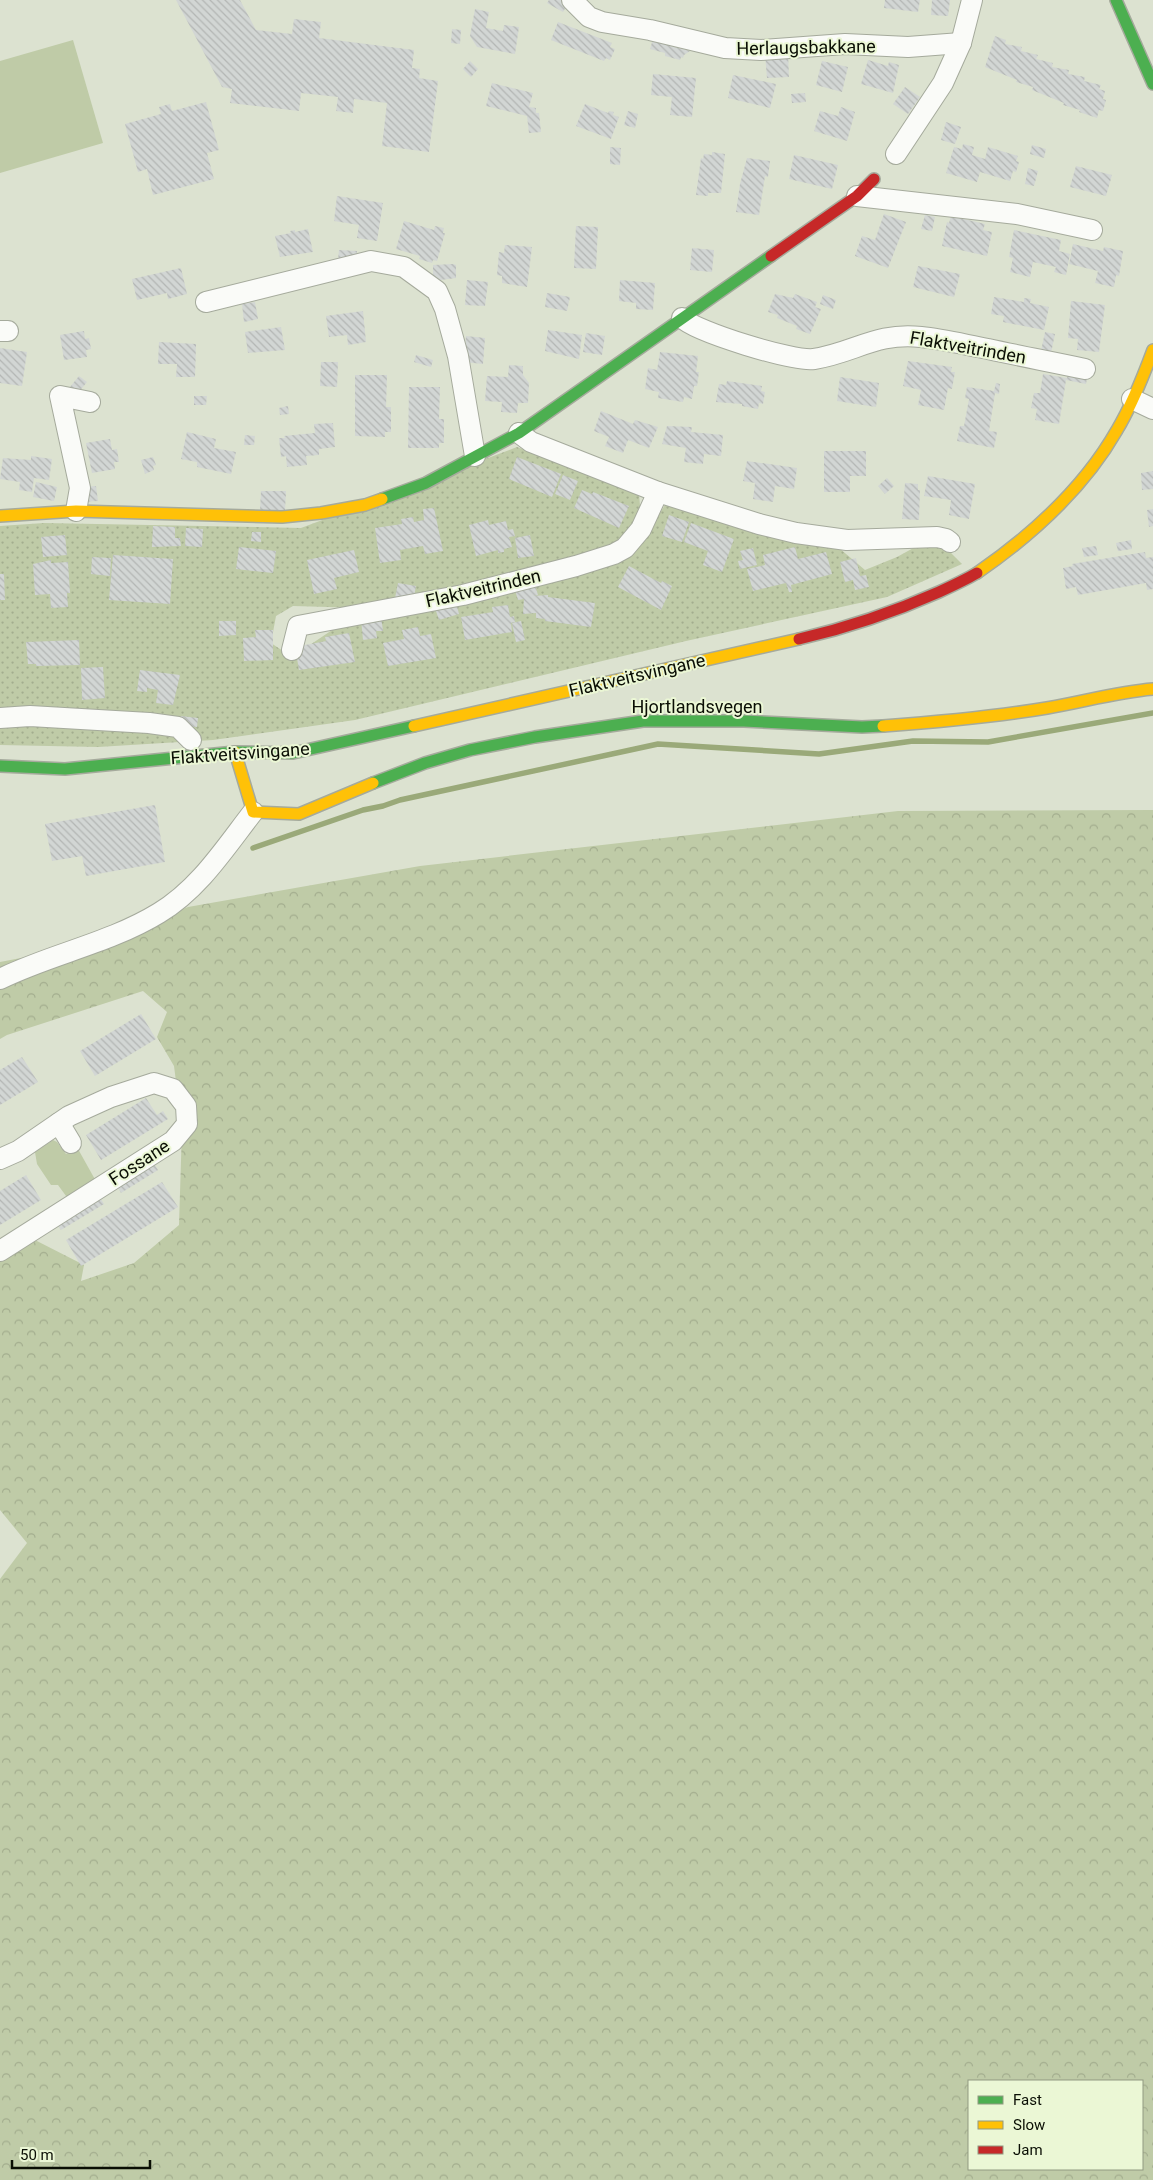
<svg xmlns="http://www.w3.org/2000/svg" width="1153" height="2180" font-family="Roboto,sans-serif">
  <defs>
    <pattern id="forest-crowns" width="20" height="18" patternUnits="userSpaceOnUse" patternTransform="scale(1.25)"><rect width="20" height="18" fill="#bfcba7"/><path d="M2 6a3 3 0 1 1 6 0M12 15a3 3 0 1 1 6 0" fill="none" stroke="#a3ad8e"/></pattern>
    <pattern id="garden-dots" width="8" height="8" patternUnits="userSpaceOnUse" patternTransform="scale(1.25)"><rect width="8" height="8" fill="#bfcba7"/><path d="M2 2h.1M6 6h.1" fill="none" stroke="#a3ad8e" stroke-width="1.8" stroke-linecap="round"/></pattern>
    <pattern id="building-back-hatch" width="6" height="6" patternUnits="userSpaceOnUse" patternTransform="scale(1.25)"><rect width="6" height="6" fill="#d2d6d4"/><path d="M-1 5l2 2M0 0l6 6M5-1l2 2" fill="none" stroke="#b3b6b4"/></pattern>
  </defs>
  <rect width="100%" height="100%" fill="#dce2d0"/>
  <!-- green -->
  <g fill="#bfcba7">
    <polygon points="73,40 103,143 0,173 0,61"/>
    <polygon points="53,1140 57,1142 66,1154 78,1149 97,1183 69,1200 58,1185 51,1185 37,1164 35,1152"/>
  </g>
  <!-- forest -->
  <path fill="url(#forest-crowns)" fill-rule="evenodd" d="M1153 810V2180H0V1579L27 1543 0 1510V1258L33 1239 84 1265 81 1281 134 1263 179 1225 182 1128 174 1066 157 1037 167 1012 143 991 7 1035 0 1039V962L94 944 188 907 420 866 898 811ZM969 2081H1142V2169H969Z"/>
  <!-- garden -->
  <polygon fill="url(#garden-dots)" points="517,447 639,494 641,517 622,546 596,556 364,608 293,606 276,616 271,643 292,657 344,622 615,562 654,522 665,505 749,528 839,548 865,570 897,557 917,546 944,546 962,564 887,597 686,641 355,720 213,740 98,747 0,745 0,526 44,523 301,528"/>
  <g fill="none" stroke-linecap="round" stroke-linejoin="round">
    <!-- stream -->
    <polyline stroke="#9aa979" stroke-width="5.5" points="253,848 363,810 383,806 400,800 658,744 819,754 913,741 988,742 1153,713"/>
  </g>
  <!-- building -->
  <g fill="url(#building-back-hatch)">
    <polygon points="176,0 240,0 256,30 292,34 294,19 321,22 319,38 414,50 412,68 420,69 419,78 438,81 429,152 382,146 387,103 354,99 353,113 336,111 338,97 301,93 299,111 230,103 232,89 222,87"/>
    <polygon points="549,0 566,0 569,2 563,12 547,3"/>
    <polygon points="885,0 920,0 918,12 884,8"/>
    <polygon points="932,0 950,0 948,16 931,15"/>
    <polygon points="475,9 489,12 486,28 503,31 504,25 519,27 515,54 477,47 470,36"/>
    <polygon points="558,22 612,43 610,47 615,49 610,60 606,58 604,61 551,40"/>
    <polygon points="452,29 461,30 460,44 451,43"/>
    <polygon points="995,36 1006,40 1005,44 1022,47 1021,51 1038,55 1036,59 1053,63 1052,67 1069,70 1068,74 1085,77 1084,81 1101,85 1099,89 1105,91 1103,99 1106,100 1103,111 1099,110 1097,118 1079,112 1080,110 1063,105 1064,103 1032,90 1033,87 1016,82 1017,80 985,67"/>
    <polygon points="653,39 671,43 670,46 690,51 684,55 683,58 681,57 680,60 665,56 665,53 650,49"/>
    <polygon points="788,53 789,77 767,78 765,54"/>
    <polygon points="868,60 888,66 889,62 899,65 893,93 861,84"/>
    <polygon points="470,61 478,69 471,77 463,69"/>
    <polygon points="822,61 848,67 842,92 816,85"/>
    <polygon points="653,74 696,78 692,117 670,115 672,97 651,95"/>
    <polygon points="733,75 776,84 770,108 728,98"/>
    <polygon points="492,83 533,93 529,107 536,108 536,113 539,113 541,132 529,133 527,116 486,106"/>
    <polygon points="905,87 920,97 908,114 893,104"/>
    <polygon points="805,93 806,102 792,103 791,94"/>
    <polygon points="206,102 219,150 207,153 214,179 153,195 147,169 138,172 125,124 161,114 159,107 170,104 172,111"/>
    <polygon points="585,104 608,113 609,111 614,112 613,115 619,117 611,139 576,126"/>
    <polygon points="841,107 855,112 847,141 814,131 820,111 838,116"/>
    <polygon points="628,111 638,114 635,128 624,125"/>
    <polygon points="946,122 961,127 955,144 941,140"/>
    <polygon points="963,144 974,147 972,155 985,159 988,147 1018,156 1016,161 1019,162 1016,172 1013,171 1010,181 980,172 977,182 946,173 954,147 962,149"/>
    <polygon points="1032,145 1046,149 1044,158 1030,154"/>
    <polygon points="610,147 621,148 620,165 610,164"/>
    <polygon points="712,152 725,154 721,193 708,193 708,196 696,195 701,158 703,159 704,154 712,155"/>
    <polygon points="794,155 838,165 832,189 789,179"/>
    <polygon points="747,158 770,161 768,177 765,176 759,215 736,212 740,184"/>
    <polygon points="1076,166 1112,175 1106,196 1070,187"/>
    <polygon points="1028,168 1038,171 1034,186 1025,184"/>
    <polygon points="337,196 383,203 377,241 357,238 359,225 334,221"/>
    <polygon points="884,214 906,222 888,268 855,256 862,236 875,240"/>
    <polygon points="925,215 935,217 932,231 921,229"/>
    <polygon points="951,216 985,224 983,230 992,232 987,256 942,246 947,222 949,223"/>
    <polygon points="404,221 434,230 435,226 444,228 443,233 445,233 437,261 433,260 432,263 419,259 420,256 396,249"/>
    <polygon points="576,226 598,227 596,269 574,268"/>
    <polygon points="308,229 313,252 280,257 275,236 291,233 290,231 295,230 295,232"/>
    <polygon points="1014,230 1061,240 1059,251 1070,254 1066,275 1054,272 1056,267 1033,262 1030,277 1010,272 1013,258 1009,257"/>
    <polygon points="1073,244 1103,251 1104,247 1123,251 1119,276 1116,275 1114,287 1095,283 1098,271 1069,264"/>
    <polygon points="505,245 532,247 527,287 502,283 502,276 497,275 499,252 504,253"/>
    <polygon points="692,248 714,250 712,272 690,270"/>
    <polygon points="339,250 357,251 356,262 338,260"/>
    <polygon points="453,264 456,265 456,278 433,281 433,265"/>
    <polygon points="918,266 960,274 954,297 913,287"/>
    <polygon points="181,268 187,294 168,299 167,293 137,300 132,279"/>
    <polygon points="467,280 488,282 485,306 465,305"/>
    <polygon points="620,280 655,283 653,310 636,309 636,303 619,301"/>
    <polygon points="547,293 570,297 567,311 545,307"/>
    <polygon points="775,294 793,298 795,294 817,302 815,307 821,309 810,334 796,329 797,326 777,318 778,315 768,312"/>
    <polygon points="823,295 836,300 833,309 820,304"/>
    <polygon points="994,297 1024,302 1024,298 1031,299 1030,303 1049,307 1044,330 1003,322 1004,316 991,314"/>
    <polygon points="1071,301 1105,305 1099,352 1077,350 1078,339 1068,338"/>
    <polygon points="255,302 258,319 244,322 242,304"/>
    <polygon points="363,311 366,342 348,345 347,335 329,337 326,316"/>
    <polygon points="281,327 285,350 248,353 245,332"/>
    <polygon points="548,330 582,335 579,359 545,351"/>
    <polygon points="84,331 85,339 89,338 91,349 86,350 87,357 64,360 60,335"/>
    <polygon points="1045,332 1055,334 1051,353 1041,351"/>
    <polygon points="586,333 605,336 602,355 583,352"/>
    <polygon points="466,336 485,338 483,364 464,362"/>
    <polygon points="159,342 196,344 195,377 176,377 177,364 158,364"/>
    <polygon points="0,348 27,352 22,386 0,383"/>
    <polygon points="660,352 698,356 696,372 699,372 697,386 694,386 692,399 684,397 683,402 658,398 659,392 645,389 648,368 657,370"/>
    <polygon points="416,355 433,360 431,367 414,362"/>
    <polygon points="908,361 952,367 951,372 955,372 952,389 948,388 944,410 918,405 921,390 903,386"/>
    <polygon points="321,362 338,362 337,387 320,386"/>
    <polygon points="509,365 523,366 523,375 529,383 528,403 518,403 517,413 501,412 502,402 485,401 487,376 508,377"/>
    <polygon points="1069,369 1088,373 1086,384 1066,380 1059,424 1035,420 1037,409 1031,408 1034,393 1040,393 1043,374 1067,378"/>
    <polygon points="355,375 387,375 386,407 391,407 391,432 385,432 385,437 355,436"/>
    <polygon points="79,376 87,382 78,393 70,387"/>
    <polygon points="840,377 879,383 876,407 837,401"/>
    <polygon points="727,381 762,386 761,391 765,392 763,404 759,403 758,409 742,406 742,404 716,402 719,384 726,385"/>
    <polygon points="996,383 1000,384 999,394 995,393 989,431 997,432 994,448 957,441 960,426 964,426 969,399 965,398 967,387 994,391"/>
    <polygon points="409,387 440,387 439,419 444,419 444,443 439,443 439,448 408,448"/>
    <polygon points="194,396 207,396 206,405 194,405"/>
    <polygon points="288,406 289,414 280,415 279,408"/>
    <polygon points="601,411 633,424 635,420 658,427 649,448 628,440 623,453 605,446 609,437 594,431"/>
    <polygon points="333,423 335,447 319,449 319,455 306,456 307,465 287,467 286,456 281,457 279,438 285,438 284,436 315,433 314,424"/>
    <polygon points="667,426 692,427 691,432 723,435 721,456 704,454 703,464 684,462 686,448 662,444"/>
    <polygon points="187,432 216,439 214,448 236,452 231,474 197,467 197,462 181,459"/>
    <polygon points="245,435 255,436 254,445 244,445"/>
    <polygon points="110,439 112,450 117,449 119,462 114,462 115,469 92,473 86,443"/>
    <polygon points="824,451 866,451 866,476 850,476 850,492 824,492"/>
    <polygon points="31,456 52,459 49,480 34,478 32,492 19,490 20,482 0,479 3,458 31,460"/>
    <polygon points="153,457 156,465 153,466 154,470 145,474 141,460"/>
    <polygon points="517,457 561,474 552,497 509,479"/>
    <polygon points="747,461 797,468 794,489 775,486 773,502 753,499 755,483 743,481"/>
    <polygon points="1153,471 1153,489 1142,490 1141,473"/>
    <polygon points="563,475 578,481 570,500 555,494"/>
    <polygon points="928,476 975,484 969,519 949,515 951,500 924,496"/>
    <polygon points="887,478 894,486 885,494 878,486"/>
    <polygon points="36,482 57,487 54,501 33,497"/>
    <polygon points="905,483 918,484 918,490 920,490 919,520 902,519"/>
    <polygon points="96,486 98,501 83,502 82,487"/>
    <polygon points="582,490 592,494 593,492 629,506 619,528 574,508"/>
    <polygon points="261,491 286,491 285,511 260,510"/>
    <polygon points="434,508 443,551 425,554 423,546 400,550 401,560 380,563 375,528 402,524 401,519 413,517 414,522 424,520 423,509"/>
    <polygon points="1153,509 1153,526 1149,527 1147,510"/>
    <polygon points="669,515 689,522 682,542 662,536"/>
    <polygon points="488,520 489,525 506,521 508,530 513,529 515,536 509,537 512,547 504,549 504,552 498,553 498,550 476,556 469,525"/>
    <polygon points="691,523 734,539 722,572 703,565 708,551 684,542"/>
    <polygon points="153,526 175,527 175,538 180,538 181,546 152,547"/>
    <polygon points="186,528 203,529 202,547 185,546"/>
    <polygon points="252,532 261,532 261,542 251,541"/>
    <polygon points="65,535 67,555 43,557 41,537"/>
    <polygon points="530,535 534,556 518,558 515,538"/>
    <polygon points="1131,540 1132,549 1118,551 1116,543"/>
    <polygon points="1096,546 1098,555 1084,557 1082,548"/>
    <polygon points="239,547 276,551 273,573 236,569"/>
    <polygon points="795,547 798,559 826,552 832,574 791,585 792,592 789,592 786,583 753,591 747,569 765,565 763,555"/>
    <polygon points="753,548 757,565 740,569 738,561 743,560 740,551"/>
    <polygon points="354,550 359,572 334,578 337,589 314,594 307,560"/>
    <polygon points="1145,552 1146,558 1153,557 1153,589 1147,590 1146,583 1078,595 1076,587 1066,589 1063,568 1073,566 1072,564"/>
    <polygon points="113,555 173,559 170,604 109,600"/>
    <polygon points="92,557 111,558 110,576 91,574"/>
    <polygon points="856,558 860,576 866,575 869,587 855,590 853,580 845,582 840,562"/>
    <polygon points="51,560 51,563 68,562 70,593 67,593 68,607 51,608 50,594 35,595 33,564"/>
    <polygon points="629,566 661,583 662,581 672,586 661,610 618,587"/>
    <polygon points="0,574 4,574 5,600 0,600"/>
    <polygon points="534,582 538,595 533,596 548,595 548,597 595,603 591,627 545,621 545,619 536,618 536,613 523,614 524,599 518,600 514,587"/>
    <polygon points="398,583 416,586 413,602 395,598"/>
    <polygon points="456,602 459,614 439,620 435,608"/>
    <polygon points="508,605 510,617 514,616 515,622 511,623 512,632 465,640 461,617 493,612 492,607"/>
    <polygon points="381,616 383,631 376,631 377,638 363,640 361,619"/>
    <polygon points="219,621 236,621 236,635 219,636"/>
    <polygon points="521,621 525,640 516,642 512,623"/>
    <polygon points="418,627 420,636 431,634 436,658 388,666 383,643 404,639 402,630"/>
    <polygon points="255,630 273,630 273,660 244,661 243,638 256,637"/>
    <polygon points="349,633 355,662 299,670 295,647 326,641 325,637"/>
    <polygon points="79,640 80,665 36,666 36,664 28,664 26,642"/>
    <polygon points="103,667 105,698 82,700 81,668"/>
    <polygon points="140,670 180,675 173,705 156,703 158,690 147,688 147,692 137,691"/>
    <polygon points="181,716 198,718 197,727 180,726"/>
    <polygon points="155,805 165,862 86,876 82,856 52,861 45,824"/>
    <polygon points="141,1014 156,1039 95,1076 80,1051"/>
    <polygon points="22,1057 38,1082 0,1105 0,1070"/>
    <polygon points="146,1098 157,1115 163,1111 168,1119 101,1160 86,1135"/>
    <polygon points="153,1162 158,1170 121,1193 117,1186"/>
    <polygon points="26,1175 41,1200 0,1225 0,1191"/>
    <polygon points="162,1182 178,1207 81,1266 66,1240"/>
    <polygon points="99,1196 104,1204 61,1230 56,1223"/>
  </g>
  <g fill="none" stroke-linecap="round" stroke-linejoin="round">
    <!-- street casing -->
    <g stroke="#a5aa9c" stroke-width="22">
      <g id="street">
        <polyline points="572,0 589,17 602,22 650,30 725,48 761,50 845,44 908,47 961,43"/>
        <polyline points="896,154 943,83 961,43 972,0"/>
        <polyline points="857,196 1017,214 1092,230"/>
        <polyline points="206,302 371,261 404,267 437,291 445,309 458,356 475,456"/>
        <path d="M682 318C696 332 794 362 814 359 854 353 876 332 921 337 943 339 966 345 988 349 1020 356 1052 362 1085 369"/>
        <polyline points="0,331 8,331"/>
        <polyline points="1132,399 1153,409"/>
        <polyline points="519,433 531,442 658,492 759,524 796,533 847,540 937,537 946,539 950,542"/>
        <polyline points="76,511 80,488 60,396 90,402"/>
        <polyline points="292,650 298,626 463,595 576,566 614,554 625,548 641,529 658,492"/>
        <polyline points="0,718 30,716 149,723 178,727 191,740"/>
        <path d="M0 979C51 954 110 943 159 913 199 889 225 848 253 812"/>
        <polyline points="59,1123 71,1143"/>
        <polyline points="0,1159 18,1151 69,1116 111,1097 154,1083 173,1089 186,1106 187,1124 173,1141 0,1251"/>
      </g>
    </g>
    <!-- fast casing -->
    <g stroke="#a5aa9c" stroke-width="14">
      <g id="fast">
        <polyline points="1116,0 1153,84"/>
        <polyline points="382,499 426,483 519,433 771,256"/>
        <polyline points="0,766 65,769 235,752 293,753 414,726"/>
        <polyline points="373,783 425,763 470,750 535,737 643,721 744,721 862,727 883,726"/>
      </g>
    </g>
    <!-- slow casing -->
    <g stroke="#a5aa9c" stroke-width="14">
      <g id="slow">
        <polyline points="0,516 76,511 282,517 321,513 365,505 382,499"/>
        <path d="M977 573C1032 535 1084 488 1117 430 1132 405 1143 377 1153 350"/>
        <polyline points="414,726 799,639"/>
        <path d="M883 726C938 722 993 717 1047 708 1083 702 1117 692 1153 689"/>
        <polyline points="235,752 253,812 299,814 373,783"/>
      </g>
    </g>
    <!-- jam casing -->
    <g stroke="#a5aa9c" stroke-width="14">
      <g id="jam">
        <polyline points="771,256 857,196 874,179"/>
        <path d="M799 639C847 628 894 612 939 592 952 586 965 580 977 573"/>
      </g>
    </g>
    <!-- street -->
    <use href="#street" stroke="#fafbf8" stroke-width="20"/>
    <!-- fast -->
    <use href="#fast" stroke="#4caf50" stroke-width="11"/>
    <!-- slow -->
    <use href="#slow" stroke="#ffc107" stroke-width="11"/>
    <!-- jam -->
    <use href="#jam" stroke="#c62828" stroke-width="11"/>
  </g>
  <g text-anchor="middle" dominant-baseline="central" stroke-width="4" stroke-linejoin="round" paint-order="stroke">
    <!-- street labels -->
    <g font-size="18" fill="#0a0e04" stroke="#ebf7d5">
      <text transform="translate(806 47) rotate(-1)">Herlaugsbakkane</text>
      <text transform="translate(968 347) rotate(10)">Flaktveitrinden</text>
      <text transform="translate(483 588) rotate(-13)">Flaktveitrinden</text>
      <text transform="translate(637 675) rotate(-13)">Flaktveitsvingane</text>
      <text x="697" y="706">Hjortlandsvegen</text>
      <text transform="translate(240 753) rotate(-4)">Flaktveitsvingane</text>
      <text transform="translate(139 1162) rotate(-33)">Fossane</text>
    </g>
  </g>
  <!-- legend -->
  <rect x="968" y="2080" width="175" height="90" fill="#ebf7d5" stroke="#919a81"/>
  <rect x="978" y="2096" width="25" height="8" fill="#4caf50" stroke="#919a81"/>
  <text x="1013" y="2105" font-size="15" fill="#0a0e04">Fast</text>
  <rect x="978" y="2121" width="25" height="8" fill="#ffc107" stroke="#919a81"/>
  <text x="1013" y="2130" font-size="15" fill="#0a0e04">Slow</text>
  <rect x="978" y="2146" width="25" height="8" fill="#c62828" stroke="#919a81"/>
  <text x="1013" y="2155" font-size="15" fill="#0a0e04">Jam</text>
  <!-- scale -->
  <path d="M12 2160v8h138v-8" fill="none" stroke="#0a0e04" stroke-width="2.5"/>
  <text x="20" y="2160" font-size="15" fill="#0a0e04" stroke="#ebf7d5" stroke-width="4" paint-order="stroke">50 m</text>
</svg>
